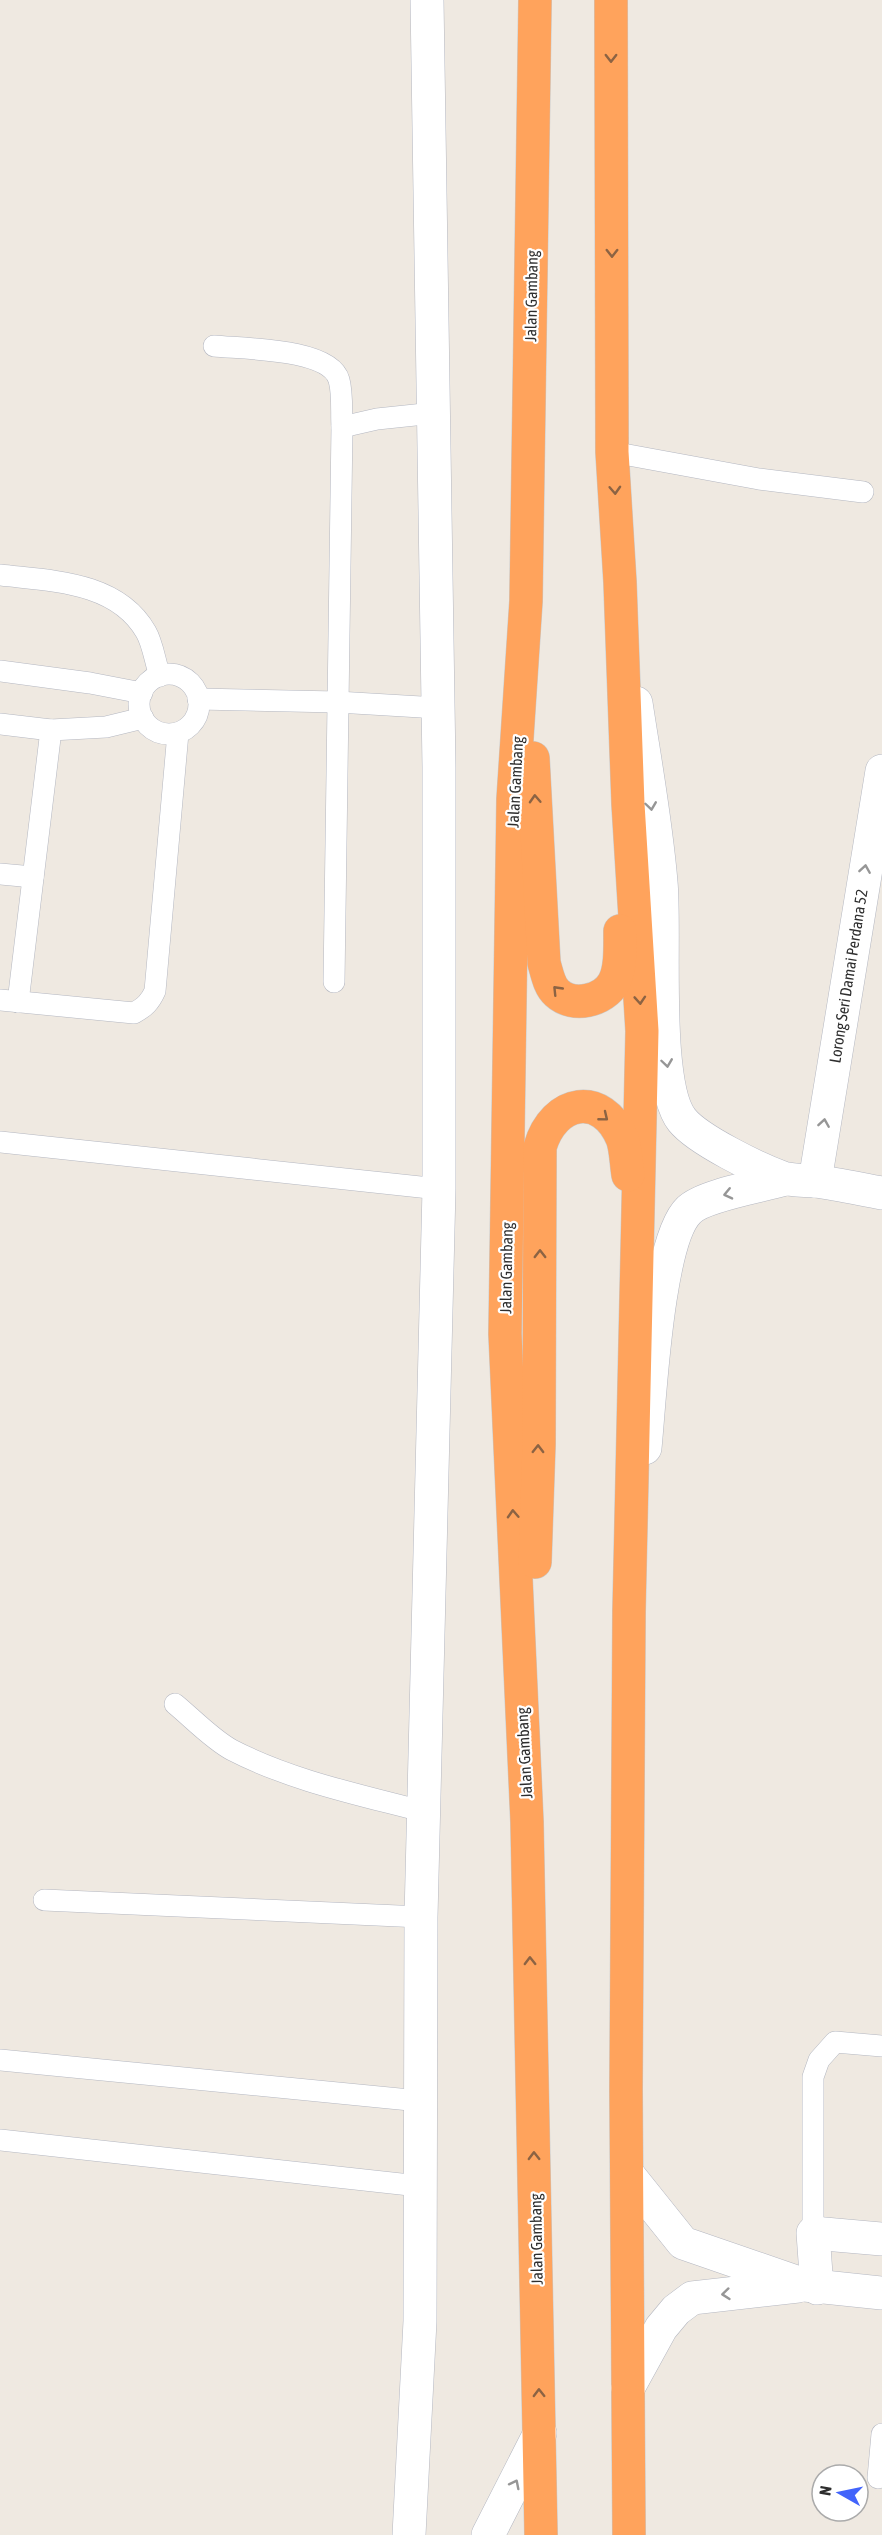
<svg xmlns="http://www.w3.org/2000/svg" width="882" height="2535" font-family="'Asap Condensed',sans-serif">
  <rect width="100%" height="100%" fill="#efe9e1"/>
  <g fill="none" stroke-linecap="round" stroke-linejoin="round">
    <!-- lane casing -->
    <g stroke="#b4b7c1" stroke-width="22">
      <g id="lane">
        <path d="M214 346C243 349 330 348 339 380 343 394 341 413 342 427L334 982"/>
        <polyline points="342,427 377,419 434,413"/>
        <polyline points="612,452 759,479 863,492"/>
        <path d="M0 575C51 581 117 581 146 632 153 644 155 662 160 676"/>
        <polyline points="0,671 90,683 142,693"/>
        <circle cx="169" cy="704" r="30"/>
        <polyline points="198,699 337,702 438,708"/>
        <polyline points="0,724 51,730 106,727 143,718"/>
        <polyline points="0,874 33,877"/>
        <path d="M0 1000 134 1013C145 1007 150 1002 155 991L178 733"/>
        <polyline points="18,1002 51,730"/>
        <polyline points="0,1142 439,1189"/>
        <path d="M175 1704C192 1718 213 1740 232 1750 292 1781 361 1795 425 1812"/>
        <polyline points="44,1900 421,1917"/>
        <polyline points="0,2060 420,2101"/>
        <polyline points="0,2140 419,2186"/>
        <polyline points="813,2233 813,2077 819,2060 835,2042 882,2046"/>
        <polyline points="878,2478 882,2434"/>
      </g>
    </g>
    <!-- street casing -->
    <g stroke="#b4b7c1" stroke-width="34">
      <g id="street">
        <path d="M636 703C645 762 656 822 661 882 666 934 653 1084 682 1120 698 1140 758 1169 783 1178 793 1181 805 1180 815 1181 837 1184 860 1189 882 1193"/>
        <polyline points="815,1181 882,771"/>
        <path d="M645 1448C650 1400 657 1240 689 1210 704 1195 762 1186 785 1179"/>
        <polyline points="627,2173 683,2243 805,2285 882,2293"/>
        <polyline points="817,2288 813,2233 882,2239"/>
        <polyline points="628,2388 661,2328 676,2310 692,2298 798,2286"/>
        <polyline points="409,2535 420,2321 421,1917 439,1189 439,767 427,0"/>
        <polyline points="488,2535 540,2433"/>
      </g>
    </g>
    <!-- highway casing -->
    <g stroke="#c9c9c9" stroke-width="34">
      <g id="highway">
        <polyline points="535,0 526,601 513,799 505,1334 527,1822 541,2535"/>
        <polyline points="611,0 612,452 620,582 628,804 642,1031 629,1612 626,2090 629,2535"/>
        <path d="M533 758 544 963C547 973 549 986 557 993 573 1008 604 1001 614 982 621 968 620 948 620 931"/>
        <path d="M535 1562 539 1444 540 1147C554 1099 602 1091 622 1138 626 1148 626 1163 628 1175"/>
      </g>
    </g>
    <!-- lane -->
    <use href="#lane" stroke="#fff" stroke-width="21"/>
    <!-- street -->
    <use href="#street" stroke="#fff" stroke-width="33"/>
    <!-- highway -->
    <use href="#highway" stroke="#ffa35c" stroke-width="33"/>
  </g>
  <!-- one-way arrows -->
  <defs><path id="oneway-chevron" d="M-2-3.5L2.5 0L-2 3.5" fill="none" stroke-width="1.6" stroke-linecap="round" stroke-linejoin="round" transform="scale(1.5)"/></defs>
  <g stroke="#8c6343">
    <use href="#oneway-chevron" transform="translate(611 58) rotate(90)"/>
    <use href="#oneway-chevron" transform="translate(612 253) rotate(90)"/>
    <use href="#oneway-chevron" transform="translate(615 490) rotate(87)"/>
    <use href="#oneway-chevron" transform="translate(535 799) rotate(-93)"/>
    <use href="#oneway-chevron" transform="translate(557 990) rotate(-134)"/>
    <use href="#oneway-chevron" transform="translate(640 1000) rotate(86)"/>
    <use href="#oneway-chevron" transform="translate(604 1117) rotate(39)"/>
    <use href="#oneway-chevron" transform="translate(540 1254) rotate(-90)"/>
    <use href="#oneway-chevron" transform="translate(538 1449) rotate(-89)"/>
    <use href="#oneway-chevron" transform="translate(513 1514) rotate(-93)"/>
    <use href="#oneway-chevron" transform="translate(530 1961) rotate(-91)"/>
    <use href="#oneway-chevron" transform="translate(534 2156) rotate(-91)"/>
    <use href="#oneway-chevron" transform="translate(539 2393) rotate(-91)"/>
  </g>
  <g stroke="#969696">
    <use href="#oneway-chevron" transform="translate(651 806) rotate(82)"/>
    <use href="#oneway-chevron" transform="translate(865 869) rotate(-81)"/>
    <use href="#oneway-chevron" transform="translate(667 1063) rotate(82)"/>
    <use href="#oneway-chevron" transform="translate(824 1123) rotate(-81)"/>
    <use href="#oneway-chevron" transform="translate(728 1194) rotate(167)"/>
    <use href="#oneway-chevron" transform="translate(726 2294) rotate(174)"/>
    <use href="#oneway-chevron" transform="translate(515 2484) rotate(-63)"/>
  </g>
  <g text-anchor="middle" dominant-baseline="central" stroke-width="4.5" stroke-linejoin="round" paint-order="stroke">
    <!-- street labels -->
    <g font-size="16" fill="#2e2e2e" stroke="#fff">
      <text transform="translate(531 296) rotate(-89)">Jalan Gambang</text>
      <text transform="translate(515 782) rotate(-87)">Jalan Gambang</text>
      <text transform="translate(848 976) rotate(-81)">Lorong Seri Damai Perdana 52</text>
      <text transform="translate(506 1268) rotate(-89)">Jalan Gambang</text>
      <text transform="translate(524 1753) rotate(-93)">Jalan Gambang</text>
      <text transform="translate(536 2239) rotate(-91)">Jalan Gambang</text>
    </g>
  </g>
  <!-- north arrow -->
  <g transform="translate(840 2493) rotate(279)"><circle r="28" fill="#ffffff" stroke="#ababab" stroke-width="1.5"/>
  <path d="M0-4.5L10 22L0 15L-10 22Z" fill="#4264fb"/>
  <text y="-9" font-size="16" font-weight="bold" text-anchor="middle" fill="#2e2e2e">N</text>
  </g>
</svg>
